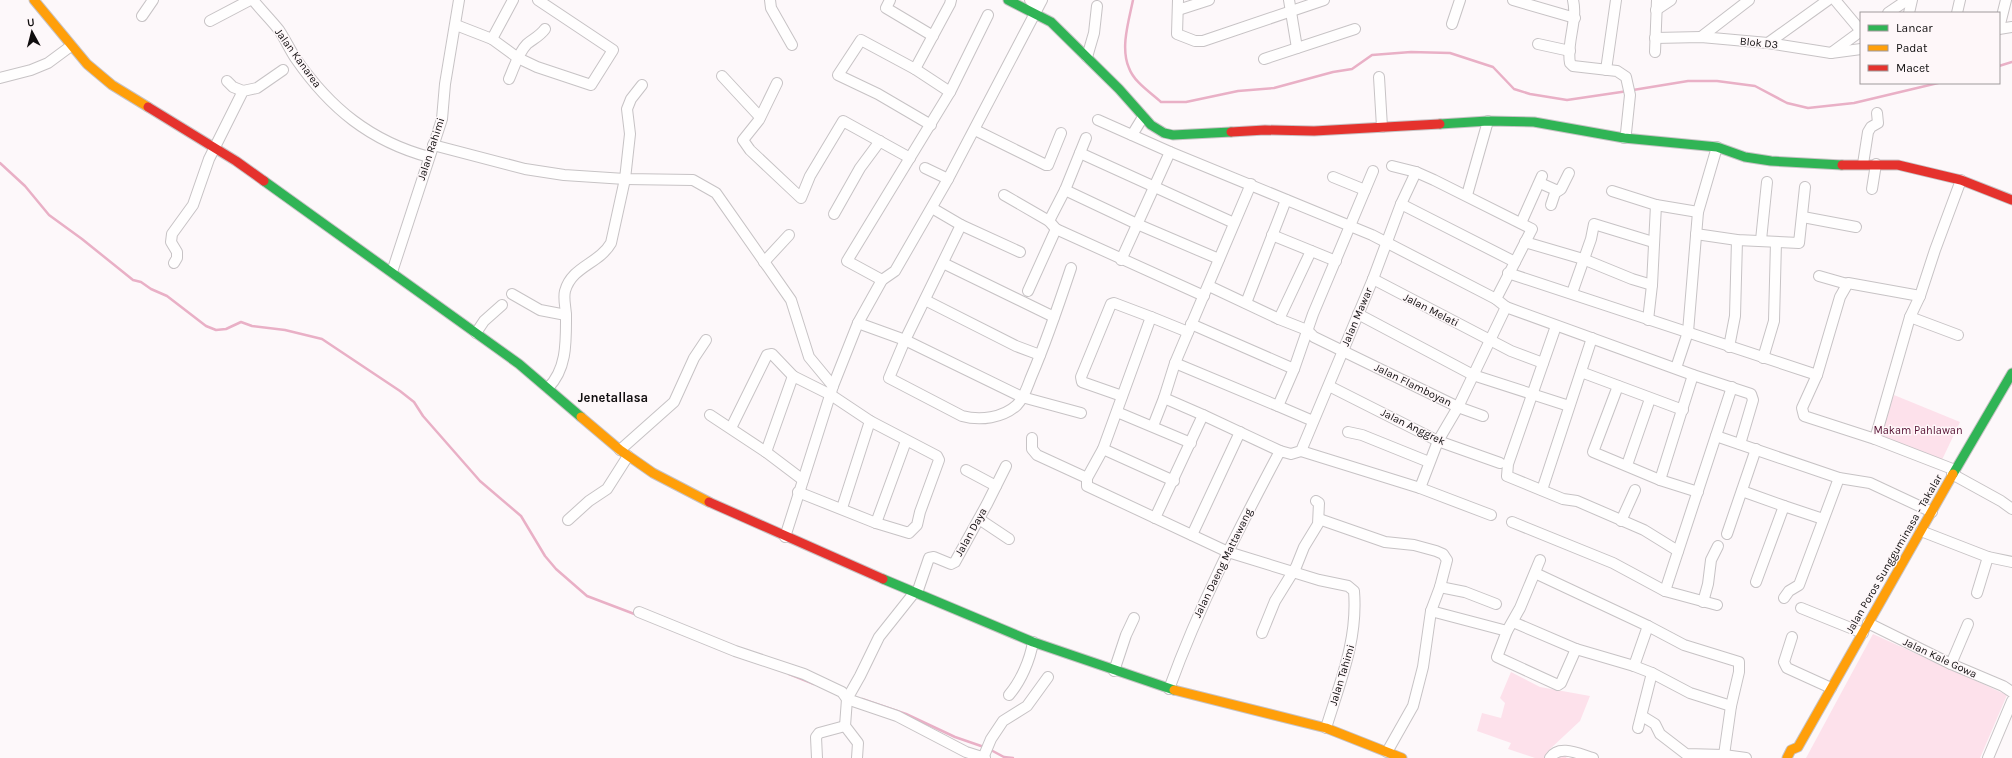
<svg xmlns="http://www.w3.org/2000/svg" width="2012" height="758" font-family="Karla,sans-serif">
  <rect width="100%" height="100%" fill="#fdf8fa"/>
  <!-- green -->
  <g fill="#fde1eb">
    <polygon points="1894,395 1960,422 1940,464 1876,438"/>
    <polygon points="1873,634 2007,695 1980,758 1806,758"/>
    <polygon points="1511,672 1540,687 1590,696 1580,721 1550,749 1568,754 1566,758 1535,758 1508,749 1511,743 1477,731 1482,713 1501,718 1505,703 1500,698"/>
  </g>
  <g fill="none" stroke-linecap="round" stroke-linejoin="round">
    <!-- stream -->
    <g stroke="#e9b0c6" stroke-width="2.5">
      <path d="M1133 0C1129 20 1120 48 1129 68 1134 82 1150 92 1161 102H1186L1238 91 1274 88 1333 72 1352 69 1372 55 1411 52 1450 53 1493 67 1514 89 1530 94 1567 100 1628 91"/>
      <polyline points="1999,66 2012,62"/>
      <polyline points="1633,90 1688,81 1717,81 1755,86 1787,103 1808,108 1854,103 1938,83"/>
      <polyline points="0,163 25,186 49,215 82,239 133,280 141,282 151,289 167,296 206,326 216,330 226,329 241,322 252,326 285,330 322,339 400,391 414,402 423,416 480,481 521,516 545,556 556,569 587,596 637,615"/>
      <polyline points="789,674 814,684"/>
      <polyline points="862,699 906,714 955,737 984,747"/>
      <polyline points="989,749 1004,757 1013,758"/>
    </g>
    <!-- street casing -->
    <g stroke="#c7c3c5" stroke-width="12">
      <g id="street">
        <path d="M253 0C261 10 271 20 279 30 285 39 290 50 296 59 330 108 370 141 429 157"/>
        <polyline points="770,0 771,8 792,45"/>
        <polyline points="890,0 886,8 933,36"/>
        <polyline points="1030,0 1037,7"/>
        <polyline points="1178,0 1177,34 1195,41 1203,41 1324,0"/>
        <polyline points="1289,0 1297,48"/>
        <polyline points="1513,0 1575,18"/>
        <path d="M1573 0C1578 21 1566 43 1570 63L1573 66 1617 71 1626 77 1630 95 1626 133 1624 138"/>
        <polyline points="1835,0 1861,31"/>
        <polyline points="1178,10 1209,0"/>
        <polyline points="1656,10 1671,0"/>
        <polyline points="1888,13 1907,0"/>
        <polyline points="1909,13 1912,0"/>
        <polyline points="1957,13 1960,0"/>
        <polyline points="142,16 153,0"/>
        <polyline points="210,21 250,0"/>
        <polyline points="1452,24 1460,0"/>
        <polyline points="456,25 492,39 518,58 537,67 591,85 613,50 538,0"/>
        <polyline points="1999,28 2006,0"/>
        <polyline points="1999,29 2012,27"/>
        <polyline points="1701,37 1749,0"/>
        <polyline points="1655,38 1701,37 1768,43 1831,53 1861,49"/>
        <polyline points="492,39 513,0"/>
        <polyline points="1768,43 1828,0"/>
        <polyline points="1538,44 1570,51"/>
        <polyline points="1655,52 1657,0"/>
        <polyline points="1831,53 1861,31"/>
        <polyline points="1087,57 1094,33 1097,6"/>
        <polyline points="1264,59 1355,29"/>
        <polyline points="915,69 950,4 951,0"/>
        <polyline points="1606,70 1616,0"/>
        <polyline points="722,76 760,117"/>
        <polyline points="1379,77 1382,127"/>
        <polyline points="0,78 31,70 48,63 71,46"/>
        <path d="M509 79C514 68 518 53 527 44 533 39 540 36 545 29"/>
        <polyline points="227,81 233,87 243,91"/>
        <polyline points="777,83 759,120 743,140 750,150 801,198 810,176 843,121 910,158"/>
        <polyline points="1098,120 1170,152 1372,235 1496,299"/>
        <polyline points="931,125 878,94 838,75 861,40 915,69 950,92"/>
        <polyline points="975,130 1046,165 1048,165 1061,133"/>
        <polyline points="1132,135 1143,117"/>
        <polyline points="433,145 525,169 564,175 625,179 693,180 716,193 791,300 809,357 833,386"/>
        <polyline points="1080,153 1234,223"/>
        <polyline points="1863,164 1868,132 1871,127 1878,123 1877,113"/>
        <polyline points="925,168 948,179"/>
        <polyline points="1333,177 1365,190"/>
        <polyline points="1540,183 1558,191 1561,189 1569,173"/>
        <polyline points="1872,189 1876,164"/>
        <polyline points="1065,190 1137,224 1219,259"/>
        <polyline points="1612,191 1656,205 1698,212"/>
        <polyline points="1004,195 1049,221 1056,229 1204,296"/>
        <polyline points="1467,195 1488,121"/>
        <polyline points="1401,204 1515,262"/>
        <polyline points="1551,205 1556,190"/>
        <path d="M932 208 961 225 905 340 889 378 962 416C980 421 1003 418 1017 405 1025 397 1028 384 1032 375 1047 340 1059 304 1071 268"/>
        <polyline points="834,214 860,168 880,141"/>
        <polyline points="1803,217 1856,227"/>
        <polyline points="1049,221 1065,190 1086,138"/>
        <polyline points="1521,223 1542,176"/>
        <polyline points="961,225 1020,252"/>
        <polyline points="1696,234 1737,240 1799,243 1805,187"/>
        <polyline points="1272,235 1336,261"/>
        <polyline points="1761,240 1767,182"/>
        <polyline points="1525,242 1583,259 1632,279 1652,285"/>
        <polyline points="1121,260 1170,152"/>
        <polyline points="764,262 789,235"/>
        <polyline points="174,263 177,258 177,252 171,242 172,234 193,205 209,159 243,91 257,88 283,70"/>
        <polyline points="943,263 1054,317"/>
        <polyline points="392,272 442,119 445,84 459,0"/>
        <polyline points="1508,273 1817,375 1840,297 1848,283 1920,296 1935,250 1961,180"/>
        <polyline points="1819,276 1847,284"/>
        <polyline points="1373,279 1511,351 1543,363"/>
        <polyline points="882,280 847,261 950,92 988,15"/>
        <polyline points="1209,286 1279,319 1307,330 1314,337 1458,407 1483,416"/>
        <polyline points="1028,291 1056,229"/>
        <polyline points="1572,293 1591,239 1594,224 1653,242"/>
        <polyline points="512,294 540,310 566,315"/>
        <polyline points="925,300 1016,346 1040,355"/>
        <polyline points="1246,303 1286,200"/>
        <polyline points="1506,307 1693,375 1751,394 1753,400 1740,444"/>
        <polyline points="1358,314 1473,375 1569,406"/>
        <polyline points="1910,317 1958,335"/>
        <polyline points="1279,319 1311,251"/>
        <polyline points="1648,320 1652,285 1656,205"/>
        <polyline points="858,323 905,340 1022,397 1081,413"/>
        <polyline points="1191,324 1294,369"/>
        <polyline points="1556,326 1508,464 1507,476 1563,499 1577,501 1644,530 1678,551"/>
        <path d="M1188 332 1151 317 1103 449 1087 478V486L1228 552 1319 580 1348 586 1354 591C1358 640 1340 682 1326 728"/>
        <polyline points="476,333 484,321 502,305"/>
        <polyline points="1729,347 1735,316 1737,240"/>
        <polyline points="1763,358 1774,321 1776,242"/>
        <polyline points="1175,363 1278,406 1294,369 1313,314 1373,171"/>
        <polyline points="1676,368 1688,332 1698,212 1717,147"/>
        <polyline points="1581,372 1683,410"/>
        <polyline points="1817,375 1802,408 1804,416 1875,439 1955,470"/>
        <polyline points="1329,386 1438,441 1500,463"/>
        <polyline points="1618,386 1593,452 1660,480 1698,492"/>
        <path d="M548 388C567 369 566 342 566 316 566 308 563 299 565 291 572 266 599 264 611 243L625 179 630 134 627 109 631 99 642 85"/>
        <polyline points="1122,396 1082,382 1081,377 1111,304 1114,303 1151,317"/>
        <polyline points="1164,398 1203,415"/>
        <polyline points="1278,406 1313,421"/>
        <polyline points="1117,412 1191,443"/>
        <polyline points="710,415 766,452 803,480"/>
        <polyline points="1153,426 1164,398 1175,363 1251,184"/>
        <polyline points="731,428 767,355 772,354 793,376"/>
        <polyline points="1348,432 1362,435 1429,462"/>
        <polyline points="1716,436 1839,478 1870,483 1932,512"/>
        <polyline points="1032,438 1032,449 1037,455 1087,478"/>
        <polyline points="1875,439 1910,317 1920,296"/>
        <polyline points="1103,449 1174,481"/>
        <polyline points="620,450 674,402 694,358 706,340"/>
        <polyline points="1301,451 1420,488 1438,441 1458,407 1506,307 1496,299 1532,229 1434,180 1416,172 1392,166"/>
        <polyline points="766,452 793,376 831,395 870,421 937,456 939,460 920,512 917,525 909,533 876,523 798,492"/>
        <polyline points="1627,465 1650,399"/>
        <polyline points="966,470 996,486"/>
        <polyline points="1952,474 2001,501 2012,509"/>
        <polyline points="1660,480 1693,375"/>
        <polyline points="1420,488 1491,515"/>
        <polyline points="1542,490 1592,338"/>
        <polyline points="1742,491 1784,506"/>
        <polyline points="842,508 870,421"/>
        <polyline points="1155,518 1203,415 1280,451"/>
        <polyline points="979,519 1009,539"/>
        <polyline points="1319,519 1385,542 1414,545 1436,551 1443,554 1447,560 1440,587 1431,611 1423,667 1413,706 1387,752"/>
        <polyline points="568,520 589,501 607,489 628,456"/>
        <polyline points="1621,521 1635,490"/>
        <polyline points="1512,522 1613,563 1665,591 1717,605"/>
        <polyline points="876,523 906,441"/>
        <polyline points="1921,531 1988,557 2012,562"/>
        <polyline points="1727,534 1756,449"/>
        <polyline points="1192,535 1240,432"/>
        <polyline points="785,537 833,386 858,323 882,280 895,271 948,179 1042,0"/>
        <polyline points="1540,560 1520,608 1507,631 1497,657 1558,685 1561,683 1576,649"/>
        <polyline points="1535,573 1648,626"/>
        <polyline points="1756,582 1784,506 1823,519"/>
        <polyline points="1440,587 1465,592 1496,604"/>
        <polyline points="1665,591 1732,387"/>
        <polyline points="917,593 929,558 934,557 951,564 955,562 987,504 1006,466"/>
        <polyline points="1977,593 1988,557"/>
        <polyline points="1784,598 1789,591 1799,585 1839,478"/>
        <polyline points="1703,602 1708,584 1711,560 1718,546"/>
        <polyline points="1801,608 1863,633"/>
        <polyline points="1431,611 1507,631"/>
        <polyline points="639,612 735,651 804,674 842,692 847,699 897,716 966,752 985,758"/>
        <polyline points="1513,622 1576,649 1634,666 1652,673 1690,693 1731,706"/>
        <polyline points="1868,623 1951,664 2003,686 2012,692"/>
        <polyline points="1262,633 1275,601 1296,567 1304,547 1318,524 1319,503 1316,501"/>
        <polyline points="1792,637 1784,662 1787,668 1831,688"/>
        <polyline points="1951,664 1968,624"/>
        <polyline points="1634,666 1648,626 1684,645 1739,662 1739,672 1731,706 1724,755"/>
        <polyline points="1114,671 1126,635 1134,618"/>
        <path d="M1169 689C1199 606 1239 528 1280 451L1291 454 1301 451 1373 279 1401 204 1416 172"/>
        <path d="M1009 695C1021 681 1030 660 1033 642"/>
        <polyline points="1642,716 1655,724 1660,734 1686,754 1724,755 1746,758"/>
        <polyline points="1638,728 1652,673"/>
        <polyline points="817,758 816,737 819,733 845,726"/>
        <polyline points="857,758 858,743 845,726 847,699 860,676 879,637 914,593"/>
        <polyline points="983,758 991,739 1003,721 1027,706 1048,677"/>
        <path d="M1550 758C1559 744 1579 754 1593 758"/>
        <polyline points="1988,758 2012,701"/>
      </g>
    </g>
    <!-- fast casing -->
    <g stroke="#c7c3c5" stroke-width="11">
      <g id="fast">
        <polyline points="1008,0 1051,22 1119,89 1151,125 1164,133 1173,135 1231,132"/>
        <polyline points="1440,124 1488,121 1534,122 1624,138 1717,147 1745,157 1771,161 1842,165"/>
        <polyline points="264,181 519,364 581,417"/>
        <polyline points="1953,474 2012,373"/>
        <polyline points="883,579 1033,642 1174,690"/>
      </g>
    </g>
    <!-- slow casing -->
    <g stroke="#c7c3c5" stroke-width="11">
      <g id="slow">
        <polyline points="34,0 87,64 112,85 148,107"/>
        <polyline points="581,417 620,450 653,473 709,502"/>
        <polyline points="1174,690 1326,728 1402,758"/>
        <polyline points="1787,758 1791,750 1798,747 1953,474"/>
      </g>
    </g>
    <!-- jam casing -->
    <g stroke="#c7c3c5" stroke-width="11">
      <g id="jam">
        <polyline points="148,107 236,161 264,181"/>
        <polyline points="1231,132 1265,130 1314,131 1440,124"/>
        <polyline points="1842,165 1898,165 1961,180 2012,200"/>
        <polyline points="709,502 883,579"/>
      </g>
    </g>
    <!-- street -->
    <use href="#street" stroke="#fffefe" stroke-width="10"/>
    <!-- fast -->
    <use href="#fast" stroke="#30b455" stroke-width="9"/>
    <!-- slow -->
    <use href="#slow" stroke="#ff9f0a" stroke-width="9"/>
    <!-- jam -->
    <use href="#jam" stroke="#e5322d" stroke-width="9"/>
  </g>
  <g text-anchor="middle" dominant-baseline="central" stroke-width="3" stroke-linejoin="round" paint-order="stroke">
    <!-- street labels -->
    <g font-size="11" fill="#100e0f" stroke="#fef7f9">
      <text transform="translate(1759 43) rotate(6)">Blok D3</text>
      <text transform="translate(298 58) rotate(54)">Jalan Kanarea</text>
      <text transform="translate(431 149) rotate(-72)">Jalan Rahimi</text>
      <text transform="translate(1431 310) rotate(27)">Jalan Melati</text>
      <text transform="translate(1357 317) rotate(-67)">Jalan Mawar</text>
      <text transform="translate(1413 385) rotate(26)">Jalan Flamboyan</text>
      <text transform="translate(1413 427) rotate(26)">Jalan Anggrek</text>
      <text transform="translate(971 532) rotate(-61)">Jalan Daya</text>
      <text transform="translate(1894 554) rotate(-60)">Jalan Poros Sungguminasa - Takalar</text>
      <text transform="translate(1223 563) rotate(-64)">Jalan Daeng Mattawang</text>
      <text transform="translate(1940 658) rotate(25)">Jalan Kale Gowa</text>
      <text transform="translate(1342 675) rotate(-73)">Jalan Tahimi</text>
    </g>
    <!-- park labels -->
    <g font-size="11" fill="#540e30" stroke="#fef7f9">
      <text x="1918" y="430">Makam Pahlawan</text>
    </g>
    <!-- quarter labels -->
    <g font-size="13" font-weight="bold" fill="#100e0f" stroke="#fef7f9">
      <text x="613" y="397">Jenetallasa</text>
    </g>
  </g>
  <!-- legend -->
  <rect x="1860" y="12" width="140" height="72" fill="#fef7f9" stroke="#9f9a9b"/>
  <rect x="1868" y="25" width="20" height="6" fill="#30b455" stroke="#9f9a9b"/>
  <text x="1896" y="32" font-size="12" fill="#100e0f">Lancar</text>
  <rect x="1868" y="45" width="20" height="6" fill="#ff9f0a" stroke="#9f9a9b"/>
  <text x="1896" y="52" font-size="12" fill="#100e0f">Padat</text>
  <rect x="1868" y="65" width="20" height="6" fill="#e5322d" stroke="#9f9a9b"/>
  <text x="1896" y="72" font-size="12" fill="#100e0f">Macet</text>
  <!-- north arrow -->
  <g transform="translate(32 32) rotate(353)" stroke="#fef7f9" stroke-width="3" paint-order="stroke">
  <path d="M0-3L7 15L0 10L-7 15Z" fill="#100e0f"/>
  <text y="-6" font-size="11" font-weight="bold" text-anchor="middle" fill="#100e0f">U</text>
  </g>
</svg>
